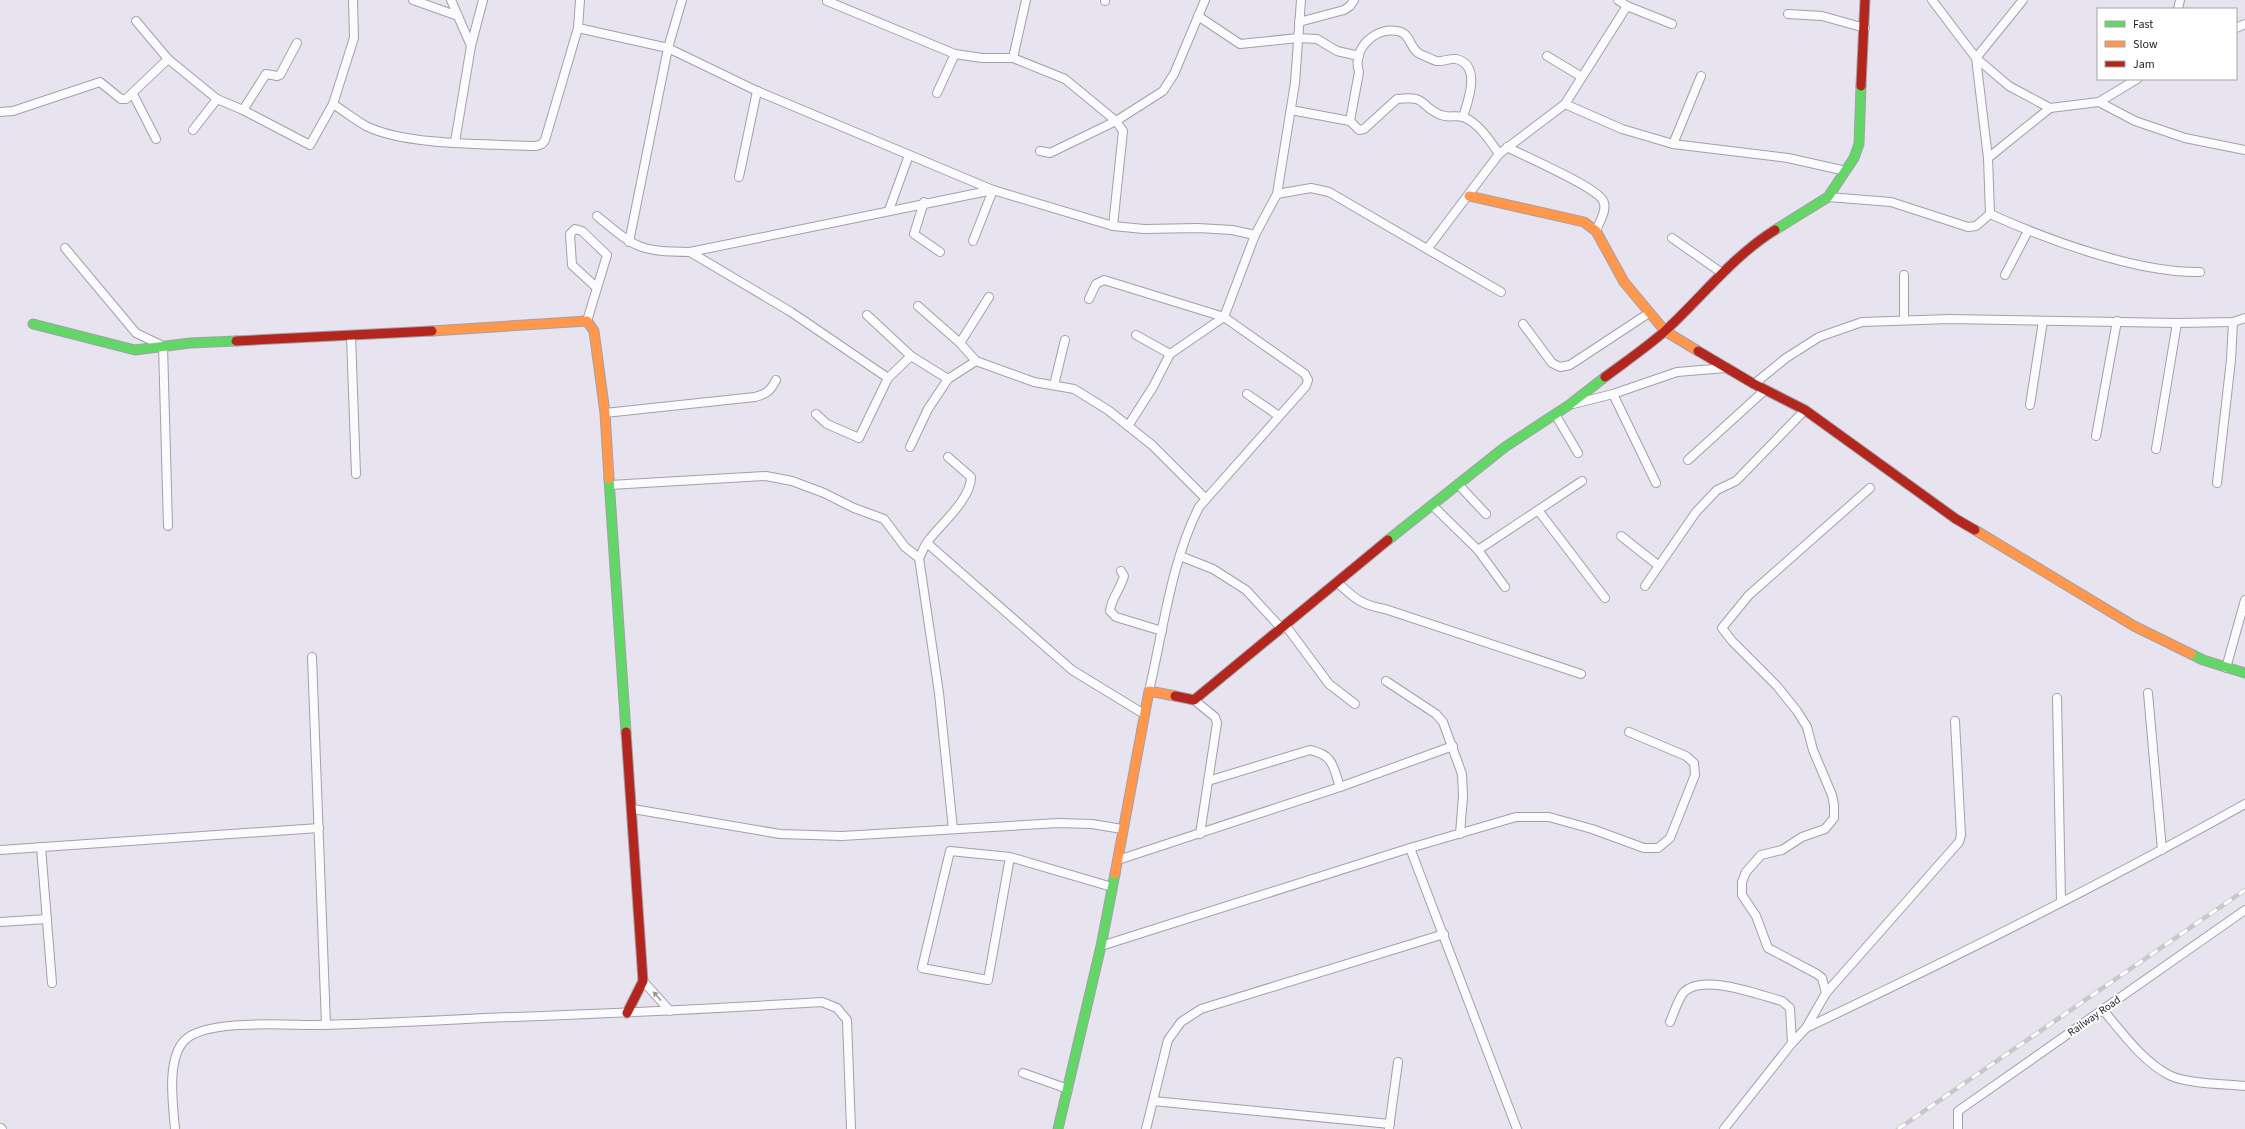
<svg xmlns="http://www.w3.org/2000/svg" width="2245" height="1129" font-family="'Source Sans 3',sans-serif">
  <rect width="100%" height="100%" fill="#e7e4ef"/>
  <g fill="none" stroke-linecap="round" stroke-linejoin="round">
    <!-- street casing -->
    <g stroke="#a2a0a8" stroke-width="10">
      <g id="street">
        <polyline points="413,0 458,16"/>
        <polyline points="451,0 471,46"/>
        <polyline points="580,0 578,28 668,48 757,91 993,190 1113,226 1144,229 1198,228 1232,230 1255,235"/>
        <polyline points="1618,0 1627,6 1672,24"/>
        <polyline points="1932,0 1976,58 2009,86 2050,108 2099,102 2137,79"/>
        <polyline points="827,1 955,54 982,58 1013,58 1065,79 1116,121 1123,131 1113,226"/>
        <polyline points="1105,1 1105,0"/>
        <polyline points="2178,9 2180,0"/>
        <polyline points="1788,14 1822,16 1865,28"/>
        <polyline points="1198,16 1240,44 1298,38 1317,39 1337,51 1359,56"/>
        <polyline points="136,21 168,59 217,99 243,110 310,145 333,104 354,38 353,0"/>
        <polyline points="1299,22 1344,10 1350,6 1354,0"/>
        <polyline points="2236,28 2245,24"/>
        <polyline points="1547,56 1582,77"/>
        <polyline points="1013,58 1026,0"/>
        <polyline points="937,93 955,54"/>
        <polyline points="133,94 156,139"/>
        <polyline points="2099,102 2135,121 2185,138 2245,150"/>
        <path d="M333 104C344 111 355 120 366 126 406 146 490 144 536 146L542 144 545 140 578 28"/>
        <polyline points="1565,104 1622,129 1673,144 1788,158 1846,171"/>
        <polyline points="243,110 266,74 277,76 280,75 297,43"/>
        <path d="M1291 110 1350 121 1359 130 1364 129 1397 99C1429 95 1419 107 1441 115 1448 118 1456 115 1463 117 1478 122 1491 142 1499 154"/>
        <polyline points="0,112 13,111 100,82 121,99 126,99 168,59"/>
        <path d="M1350 121 1359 72C1351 48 1378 24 1401 32 1411 36 1410 49 1420 54 1426 56 1432 60 1437 61 1443 62 1450 58 1456 59 1482 65 1468 101 1463 117"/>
        <polyline points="193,130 217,99"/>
        <polyline points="455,142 471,46 483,0"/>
        <polyline points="1673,144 1701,76"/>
        <path d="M1507 147C1526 157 1592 185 1602 199 1609 208 1599 222 1596 231"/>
        <polyline points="1040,151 1050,153 1116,121 1163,91 1174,74 1205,0"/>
        <polyline points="1988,158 2050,108"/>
        <polyline points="739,177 757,91"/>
        <polyline points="1277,194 1311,188 1329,192 1501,292"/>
        <polyline points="1828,197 1891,202 1968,227 1976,226 1990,214"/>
        <polyline points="924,202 914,234 940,252"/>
        <polyline points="889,210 909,155"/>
        <polyline points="1990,214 1988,158 1976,58 2023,0"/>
        <path d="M1990 214C2048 240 2137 273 2200 272"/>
        <path d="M597 216C637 249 638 251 690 252L993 190"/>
        <polyline points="1672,238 1722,273"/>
        <polyline points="973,241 993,190"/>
        <polyline points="629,242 668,48 682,0"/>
        <polyline points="65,248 136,333 163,346 168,526"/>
        <polyline points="1428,248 1499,154 1565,104 1627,6"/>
        <polyline points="690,252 791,312 888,378"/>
        <polyline points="1904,275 1904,319"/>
        <polyline points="2005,275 2028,231"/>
        <path d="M1089 299 1096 284 1104 280 1224 317 1305 374 1308 380 1306 386 1199 507C1171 562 1163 631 1149 691"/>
        <polyline points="918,306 960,343 976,361 1034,382 1074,389 1108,410 1152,445 1205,498"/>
        <polyline points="867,315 911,356 948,379"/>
        <polyline points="587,321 607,255 582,231 575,229 570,234 572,265 597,288"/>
        <polyline points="1523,324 1552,363 1560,367 1570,365 1649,313"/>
        <polyline points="1136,335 1170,354"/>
        <polyline points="351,336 356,474"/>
        <polyline points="960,343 989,297"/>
        <polyline points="1754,384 1786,358 1819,337 1862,322 1950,319 2177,323 2233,322 2245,318"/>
        <polyline points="1054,385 1065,340"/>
        <polyline points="1247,394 1279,416"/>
        <polyline points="1613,394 1656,483"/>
        <polyline points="1573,404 1613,394 1677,372 1726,368"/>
        <polyline points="2030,405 2043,321"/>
        <path d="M605 413 755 397C767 394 771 390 776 380"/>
        <polyline points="816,414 827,424 859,438 888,378 911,356"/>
        <polyline points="1555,414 1578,453"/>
        <polyline points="1128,426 1153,387 1170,354 1224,317 1255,235 1277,194 1295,83 1301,0"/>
        <polyline points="2096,436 2117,321"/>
        <polyline points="910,447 928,409 948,379 976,361"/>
        <polyline points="2156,449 2177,323"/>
        <polyline points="1688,460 1765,390"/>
        <polyline points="2217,483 2231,360 2233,322"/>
        <polyline points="1458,484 1486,514"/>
        <polyline points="610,485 766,476 792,481 824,493 854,508 884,519 905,547 919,558 939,693 953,829"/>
        <polyline points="1432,505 1478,550 1505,587"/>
        <polyline points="1538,510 1605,598"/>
        <polyline points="1621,536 1659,566"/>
        <polyline points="927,543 1072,670 1144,714"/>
        <polyline points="1478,550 1582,481"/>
        <polyline points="1180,556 1213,569 1246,590 1282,629"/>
        <path d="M919 558C922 553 924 546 928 541 941 524 971 499 971 477L948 457"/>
        <path d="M1121 571 1124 576C1121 588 1111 599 1110 611L1116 617 1162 631"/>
        <path d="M1337 582C1354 598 1361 605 1385 609L1581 674"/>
        <polyline points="1645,586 1696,512 1717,490 1736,481 1805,410"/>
        <polyline points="1286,626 1329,684 1355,704"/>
        <polyline points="312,657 326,1025"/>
        <polyline points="2226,668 2245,600"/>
        <polyline points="1386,681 1436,714 1443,722 1462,774 1463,796 1460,834"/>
        <polyline points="2148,693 2162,850"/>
        <polyline points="2057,698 2061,901"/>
        <polyline points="1194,700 1215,717 1217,723 1200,834"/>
        <path d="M1208 781 1310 750C1334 755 1333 767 1340 787"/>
        <polyline points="633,809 780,834 842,836 1058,823 1092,824 1122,829"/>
        <polyline points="41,847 52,983"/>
        <polyline points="1410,848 1517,1129"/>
        <polyline points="0,850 319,828"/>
        <polyline points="1010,857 988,980 922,968 950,851 1010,857 1112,887"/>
        <polyline points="1118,860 1340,787 1453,746"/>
        <polyline points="0,922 47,919"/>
        <polyline points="1101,946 1410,848 1516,817 1549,817 1592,829 1644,848 1658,848 1670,838 1695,775 1694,763 1686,756 1629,732"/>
        <polyline points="643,981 670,1011"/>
        <polyline points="1826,993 1822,978 1817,974 1768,948 1756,916 1742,895 1742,882 1746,872 1761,855 1782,850 1802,837 1825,829 1834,818 1834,805 1832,795 1813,750 1807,727 1797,711 1777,686 1732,641 1722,628 1749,595 1870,488"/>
        <path d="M2103 1010C2122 1032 2142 1061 2169 1075 2187 1084 2224 1084 2245 1086"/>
        <path d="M1670 1022C1674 1013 1678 999 1684 992 1703 973 1759 995 1782 1001L1790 1008 1792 1043"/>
        <polyline points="1806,1028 1826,993 1959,842 1961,835 1955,721"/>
        <polyline points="1023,1073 1068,1089"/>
        <polyline points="1153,1101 1390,1124"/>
        <polyline points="1,1128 2,1129"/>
        <polyline points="1389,1128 1398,1062"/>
        <path d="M175 1129C173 1104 166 1059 185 1040 206 1019 285 1025 315 1025 371 1024 428 1021 484 1018 597 1014 710 1009 822 1002L837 1008 847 1020 851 1129"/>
        <polyline points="1146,1129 1168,1040 1181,1022 1201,1009 1444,934"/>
        <path d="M1724 1129 1792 1043 1806 1028C1954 958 2102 884 2245 804"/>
        <polyline points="1958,1129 1958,1111 2245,910"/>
      </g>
    </g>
    <!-- fast casing -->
    <g stroke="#a2a0a8" stroke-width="11">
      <g id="fast">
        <polyline points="1775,230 1828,197 1854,158 1859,144 1861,86"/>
        <polyline points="33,324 135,350 190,343 236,341"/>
        <polyline points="609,479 626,732"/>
        <polyline points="1388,540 1505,447 1569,405 1605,377"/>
        <polyline points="2191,654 2203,660 2245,673"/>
        <polyline points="1058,1129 1101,946 1115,874"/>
      </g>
    </g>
    <!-- slow casing -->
    <g stroke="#a2a0a8" stroke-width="11">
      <g id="slow">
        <polyline points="1469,196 1584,222 1596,231 1624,282 1665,331 1698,351"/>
        <polyline points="432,331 587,321 594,331 605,413 609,479"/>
        <polyline points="1975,530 2134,626 2191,654"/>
        <polyline points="1115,874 1149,691 1175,696"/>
      </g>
    </g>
    <!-- jam casing -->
    <g stroke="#a2a0a8" stroke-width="11">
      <g id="jam">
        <polyline points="1861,86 1865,0"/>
        <polyline points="236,341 432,331"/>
        <polyline points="1698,351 1754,384 1805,410 1956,519 1975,530"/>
        <path d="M1605 377C1625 362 1647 347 1665 331 1702 297 1733 256 1775 230"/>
        <polyline points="1175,696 1194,700 1388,540"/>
        <polyline points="626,732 643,981 627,1013"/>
      </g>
    </g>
    <!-- street -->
    <use href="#street" stroke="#fbfbfd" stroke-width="8"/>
    <!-- fast -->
    <use href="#fast" stroke="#63d668" stroke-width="9"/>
    <!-- slow -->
    <use href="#slow" stroke="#ff974d" stroke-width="9"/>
    <!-- jam -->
    <use href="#jam" stroke="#b3261e" stroke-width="9"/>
    <!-- rail casing -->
    <g stroke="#c8c7ca" stroke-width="4.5">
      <polyline id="rail" points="1898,1129 2245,890"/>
    </g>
    <!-- rail -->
    <use href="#rail" stroke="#fff" stroke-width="3" stroke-dasharray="9" stroke-linecap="butt"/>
  </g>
  <!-- one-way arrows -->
  <defs><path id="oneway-solid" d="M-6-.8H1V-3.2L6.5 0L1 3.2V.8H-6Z"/></defs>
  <use fill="#98979b" href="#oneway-solid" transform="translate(657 996) rotate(-132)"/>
  <g text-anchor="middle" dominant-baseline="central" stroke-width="4" stroke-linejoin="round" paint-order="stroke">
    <!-- street labels -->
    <g font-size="11" fill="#1e1c23" stroke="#fff">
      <text transform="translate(2094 1016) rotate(-35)">Railway Road</text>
    </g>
  </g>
  <!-- legend -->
  <rect x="2097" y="8" width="140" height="72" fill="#ffffff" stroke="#a5a4a7"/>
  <rect x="2105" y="21" width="20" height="6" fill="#63d668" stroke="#a5a4a7"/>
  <text x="2133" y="28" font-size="12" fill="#1e1c23">Fast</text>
  <rect x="2105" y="41" width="20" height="6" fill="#ff974d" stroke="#a5a4a7"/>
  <text x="2133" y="48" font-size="12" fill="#1e1c23">Slow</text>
  <rect x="2105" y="61" width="20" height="6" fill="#b3261e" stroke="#a5a4a7"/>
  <text x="2133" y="68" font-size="12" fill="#1e1c23">Jam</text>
</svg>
